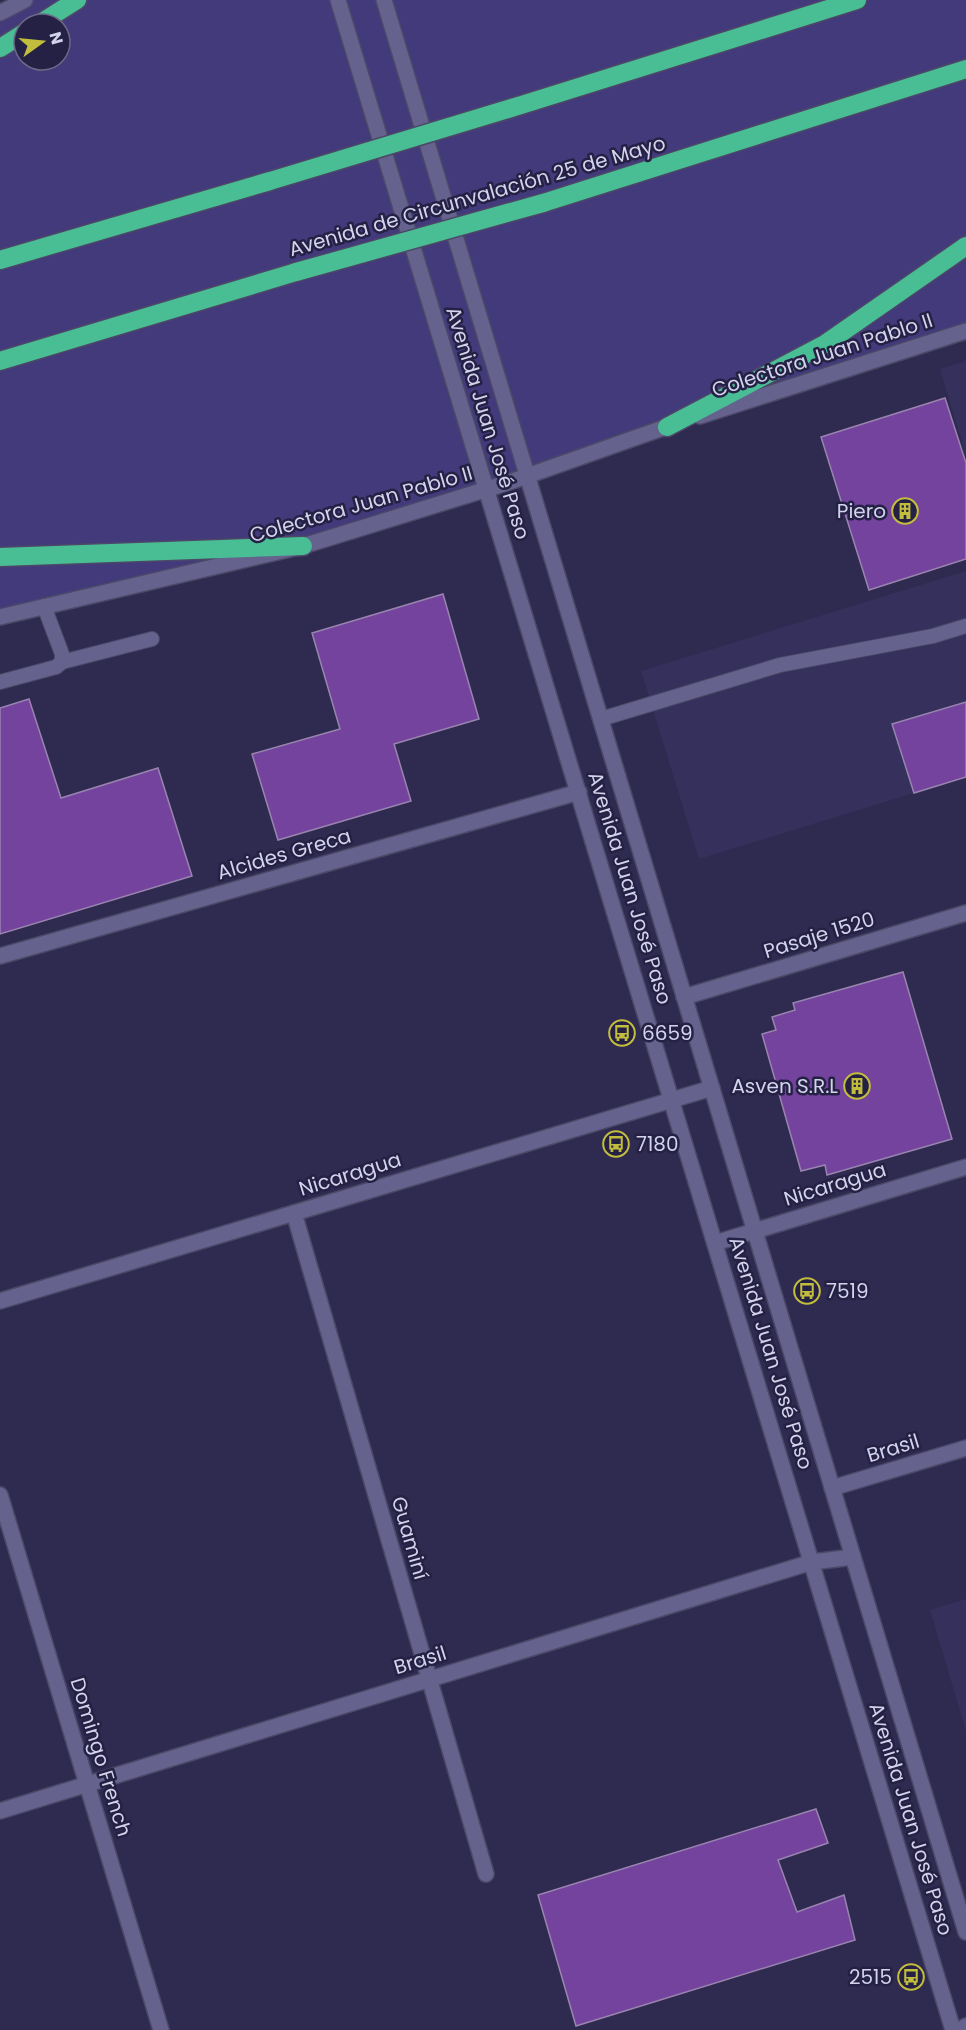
<svg xmlns="http://www.w3.org/2000/svg" width="966" height="2030" font-family="Poppins,sans-serif">
  <rect width="100%" height="100%" fill="#2f2b50"/>
  <!-- built -->
  <g fill="#35305c">
    <polygon points="966,361 966,455 940,369"/>
    <polygon points="966,571 966,777 699,859 641,671"/>
    <polygon points="966,1599 966,1731 930,1610"/>
  </g>
  <!-- green -->
  <path fill="#433a7c" fill-rule="evenodd" d="M25 0H966V331L303 546 0 617V13ZM24 24H60V60H24Z"/>
  <!-- building -->
  <g fill="#74439e" stroke="#9984af" stroke-width="1.5">
    <polygon points="945,398 966,463 966,559 869,590 821,437"/>
    <polygon points="443,594 479,719 394,744 411,801 278,840 252,754 340,729 312,633"/>
    <polygon points="29,699 61,798 158,768 192,876 0,934 0,708"/>
    <polygon points="966,702 966,777 914,793 892,724"/>
    <polygon points="903,972 952,1139 827,1175 825,1165 801,1171 762,1034 776,1030 772,1017 795,1010 793,1003"/>
    <polygon points="816,1809 828,1843 778,1860 797,1912 844,1895 855,1940 576,2026 538,1895"/>
  </g>
  <g fill="none" stroke-linecap="round" stroke-linejoin="round">
    <!-- lane casing -->
    <g stroke="#4c4868" stroke-width="16">
      <g id="lane">
        <polyline points="62,662 152,639"/>
        <polyline points="0,682 56,667 62,662 62,654 44,606"/>
        <polyline points="601,719 780,665 933,636 966,626"/>
      </g>
    </g>
    <!-- street casing -->
    <g stroke="#4c4868" stroke-width="18">
      <g id="street">
        <polyline points="0,956 579,792"/>
        <polyline points="684,997 966,913"/>
        <polyline points="294,1213 486,1874"/>
        <polyline points="715,1243 966,1167"/>
        <polyline points="0,1301 712,1088"/>
        <polyline points="832,1488 966,1448"/>
        <polyline points="0,1495 161,2030"/>
        <polyline points="0,1811 812,1562 853,1557"/>
        <polyline points="959,2030 966,2026"/>
      </g>
    </g>
    <!-- secondary casing -->
    <g stroke="#4c4868" stroke-width="18">
      <g id="secondary">
        <polyline points="338,0 953,2030"/>
        <polyline points="384,0 966,1932"/>
        <polyline points="0,13 25,0"/>
        <polyline points="700,416 966,331"/>
        <polyline points="0,617 303,546 507,483 677,423"/>
      </g>
    </g>
    <!-- highway casing -->
    <g stroke="#4c4868" stroke-width="21">
      <g id="highway">
        <polyline points="39,24 77,0"/>
        <polyline points="0,48 24,33"/>
        <polyline points="518,106 857,0"/>
        <polyline points="543,203 966,69"/>
        <polyline points="0,260 270,181"/>
        <polyline points="0,361 296,272"/>
        <polyline points="667,427 825,344 966,246"/>
        <polyline points="0,557 303,546"/>
      </g>
    </g>
    <!-- lane -->
    <use href="#lane" stroke="#65638d" stroke-width="14"/>
    <!-- street -->
    <use href="#street" stroke="#65638d" stroke-width="15"/>
    <!-- secondary -->
    <use href="#secondary" stroke="#65638d" stroke-width="15"/>
    <!-- highway -->
    <use href="#highway" stroke="#49be95" stroke-width="18"/>
    <!-- highway-bridge casing -->
    <g stroke="#4c4868" stroke-width="21" stroke-linecap="butt">
      <g id="highway-bridge">
        <polyline points="270,181 518,106"/>
        <polyline points="296,272 543,203"/>
      </g>
    </g>
    <!-- highway-bridge -->
    <use href="#highway-bridge" stroke="#49be95" stroke-width="18"/>
  </g>
  <!-- icons -->
  <defs>
    <g id="building-ring" transform="scale(1.35)"><circle r="9.5" fill="#252145" stroke="#c3bd3e" stroke-width="1.5"/><path d="M-4-6H4V6H1V3H-1V6H-4ZM-2.5-4.3h1.7v1.8h-1.7ZM.8-4.3h1.7v1.8H.8ZM-2.5-1h1.7V.8h-1.7ZM.8-1h1.7V.8H.8Z" fill="#c3bd3e"/></g>
    <g id="bus-ring" transform="scale(1.35)"><circle r="9.5" fill="#252145" stroke="#c3bd3e" stroke-width="1.5"/><path d="M-5-6H5V4H4V6H2V4H-2V6H-4V4H-5ZM-3.5-4V0h7V-4ZM-3.5 1.2v1.5H-2V1.2ZM2 1.2v1.5H3.5V1.2Z" fill="#c3bd3e"/></g>
  </defs>
  <g fill-rule="evenodd">
    <use href="#building-ring" x="905" y="511"/>
    <use href="#bus-ring" x="622" y="1033"/>
    <use href="#building-ring" x="857" y="1086"/>
    <use href="#bus-ring" x="616" y="1144"/>
    <use href="#bus-ring" x="807" y="1291"/>
    <use href="#bus-ring" x="911" y="1977"/>
  </g>
  <g text-anchor="middle" dominant-baseline="central" stroke-width="5" stroke-linejoin="round" paint-order="stroke">
    <!-- street labels -->
    <g font-size="20" fill="#d3d3eb" stroke="#252145">
      <text transform="translate(477 196) rotate(-16)">Avenida de Circunvalación 25 de Mayo</text>
      <text transform="translate(822 355) rotate(-18)">Colectora Juan Pablo II</text>
      <text transform="translate(488 423) rotate(73)">Avenida Juan José Paso</text>
      <text transform="translate(361 504) rotate(-16)">Colectora Juan Pablo II</text>
      <text transform="translate(284 854) rotate(-16)">Alcides Greca</text>
      <text transform="translate(630 888) rotate(73)">Avenida Juan José Paso</text>
      <text transform="translate(819 935) rotate(-17)">Pasaje 1520</text>
      <text transform="translate(350 1174) rotate(-17)">Nicaragua</text>
      <text transform="translate(835 1184) rotate(-17)">Nicaragua</text>
      <text transform="translate(771 1353) rotate(73)">Avenida Juan José Paso</text>
      <text transform="translate(893 1448) rotate(-17)">Brasil</text>
      <text transform="translate(410 1538) rotate(74)">Guaminí</text>
      <text transform="translate(420 1660) rotate(-17)">Brasil</text>
      <text transform="translate(101 1757) rotate(73)">Domingo French</text>
      <text transform="translate(911 1819) rotate(73)">Avenida Juan José Paso</text>
    </g>
    <!-- poi labels -->
    <g font-size="20" fill="#d3d3eb" stroke="#252145" text-anchor="end">
      <text x="886" y="511">Piero</text>
      <text x="642" y="1033" text-anchor="start">6659</text>
      <text x="838" y="1086">Asven S.R.L</text>
      <text x="636" y="1144" text-anchor="start">7180</text>
      <text x="826" y="1291" text-anchor="start">7519</text>
      <text x="892" y="1977">2515</text>
    </g>
  </g>
  <!-- north arrow -->
  <g transform="translate(42 42) rotate(75)"><circle r="28" fill="#252145" stroke="#6b6887" stroke-width="1.5"/>
  <path d="M0-4.5L10 22L0 15L-10 22Z" fill="#c3bd3e"/>
  <text y="-9" font-size="16" font-weight="bold" text-anchor="middle" fill="#d3d3eb">N</text>
  </g>
</svg>
